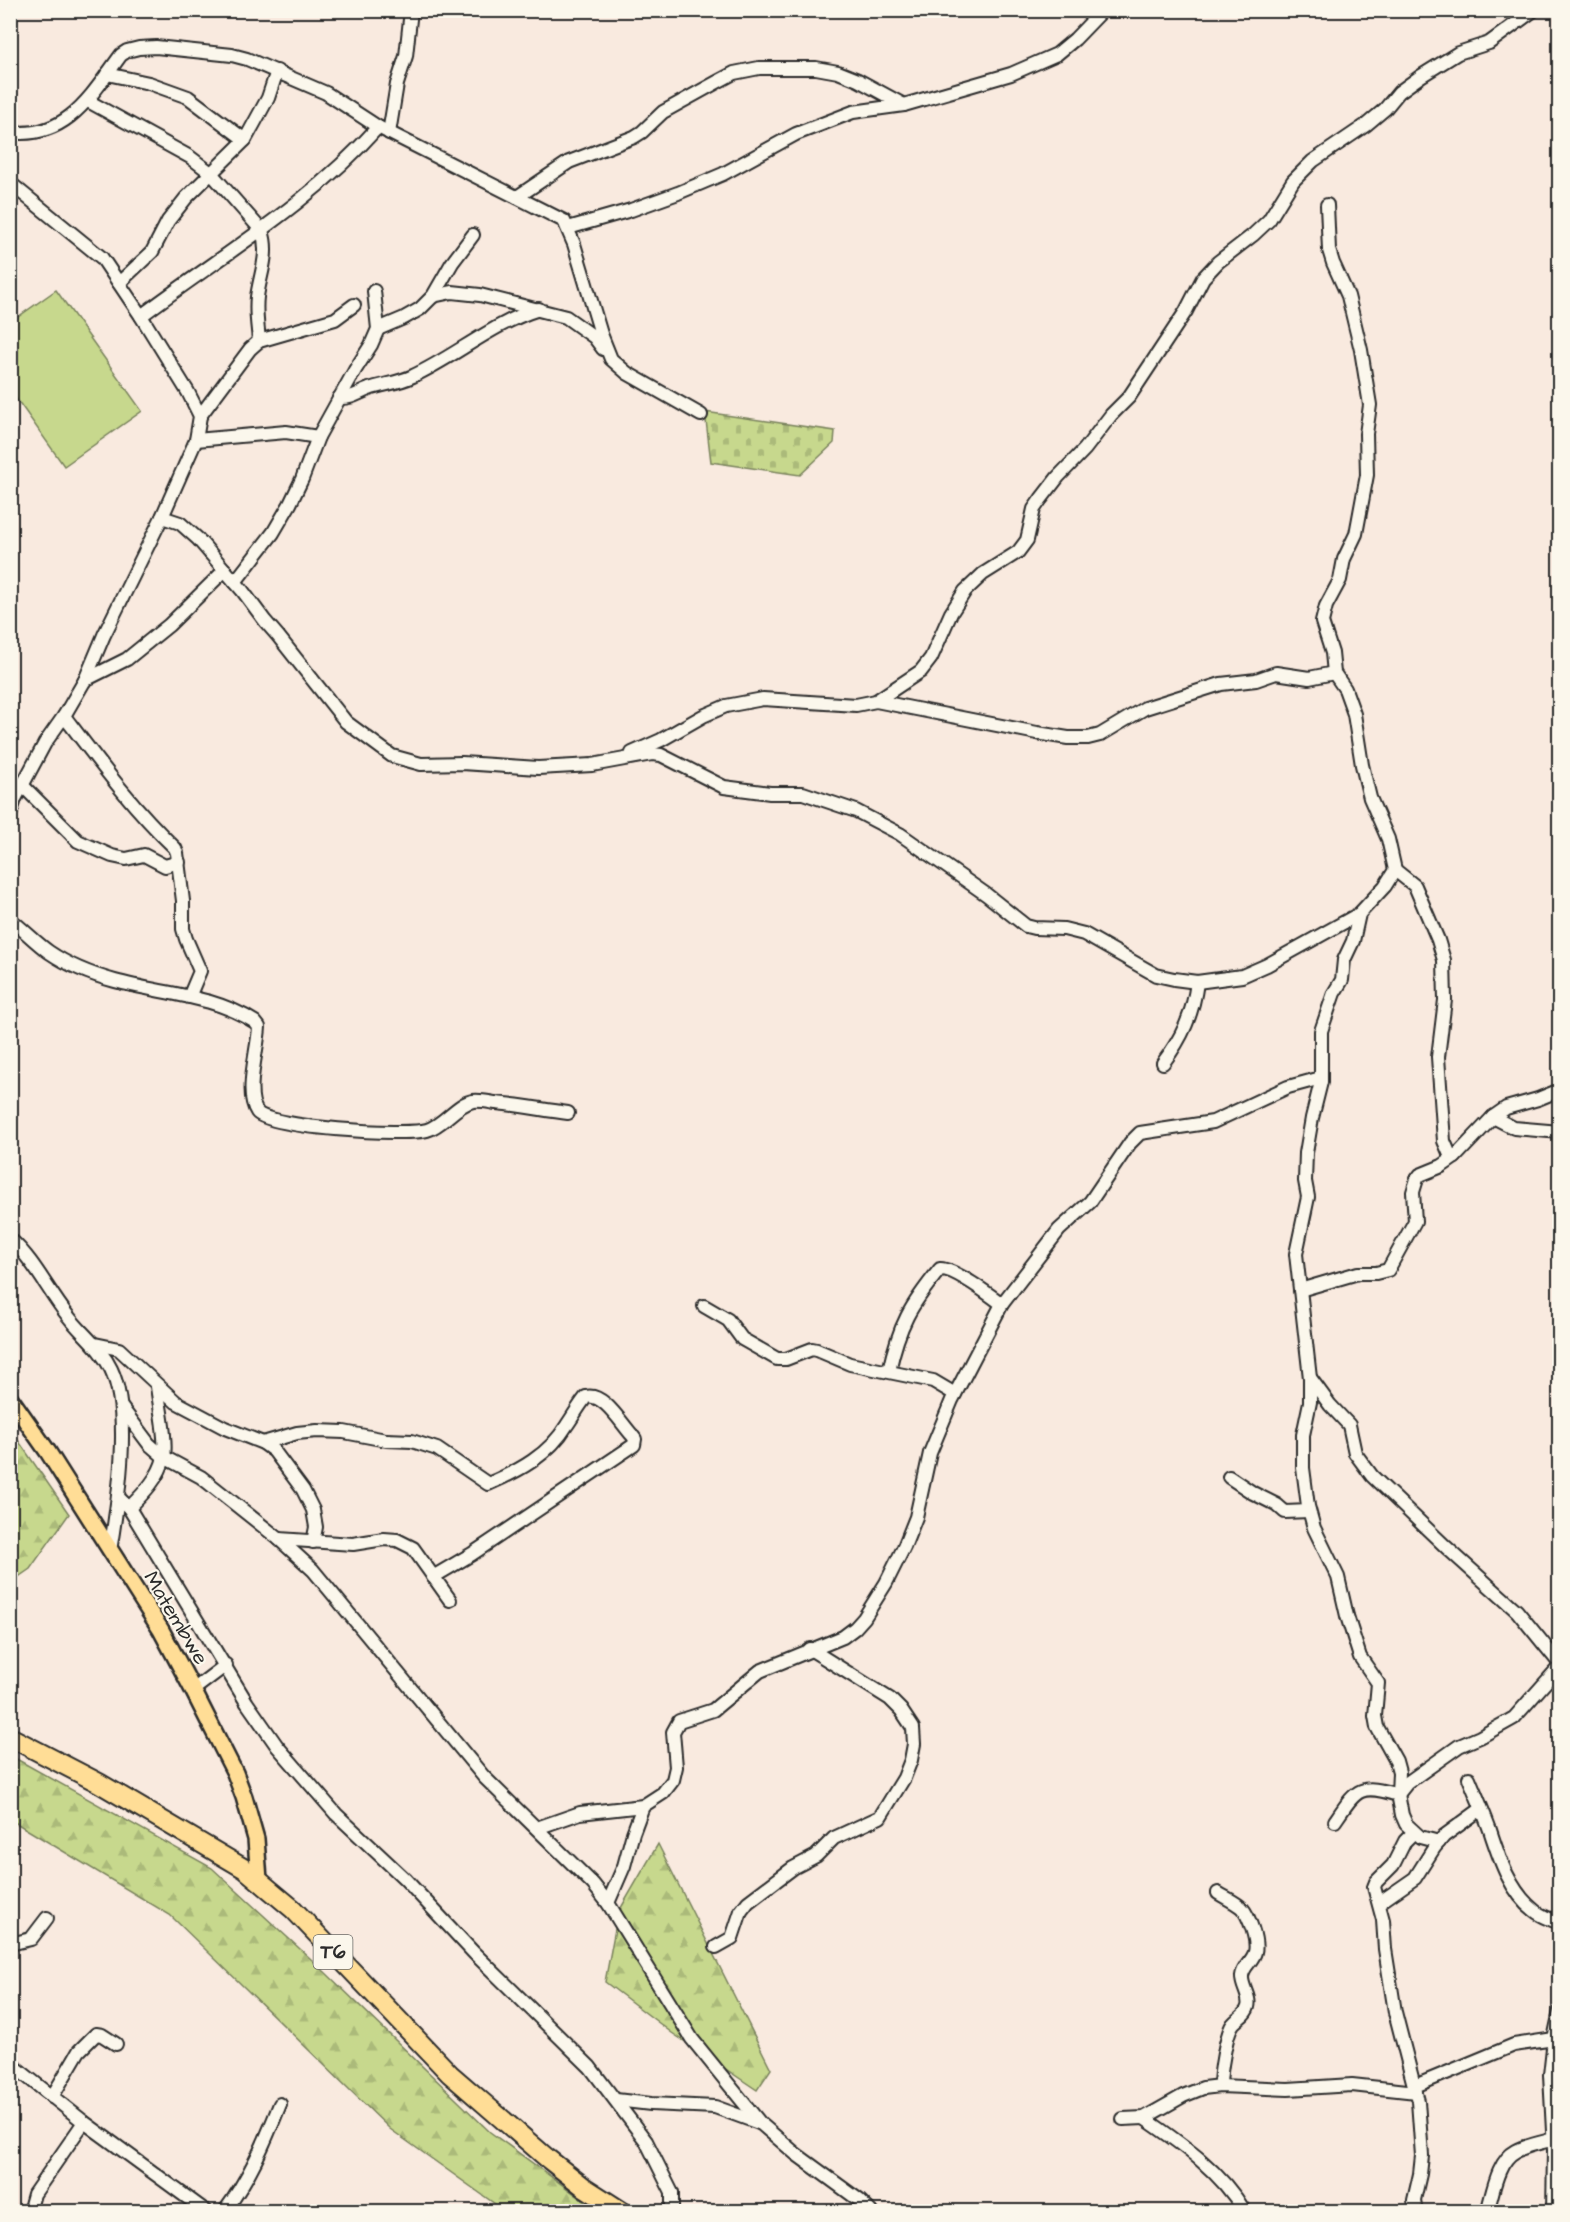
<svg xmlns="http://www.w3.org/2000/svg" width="1570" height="2222" font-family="'Architects Daughter',sans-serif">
  <defs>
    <pattern id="forest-firs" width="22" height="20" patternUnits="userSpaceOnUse" patternTransform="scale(1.5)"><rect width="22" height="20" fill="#c7d88d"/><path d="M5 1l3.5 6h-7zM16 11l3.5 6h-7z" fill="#abba7a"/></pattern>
    <pattern id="cemetery-stones" width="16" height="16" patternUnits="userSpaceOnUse" patternTransform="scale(1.5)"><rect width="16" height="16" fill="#c7d88d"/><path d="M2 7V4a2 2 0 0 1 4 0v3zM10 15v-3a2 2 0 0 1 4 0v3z" fill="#abba7a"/></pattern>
  </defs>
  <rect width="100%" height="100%" fill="#f9eadf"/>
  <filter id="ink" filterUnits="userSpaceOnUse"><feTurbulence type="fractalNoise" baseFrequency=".0167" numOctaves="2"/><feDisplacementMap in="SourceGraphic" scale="12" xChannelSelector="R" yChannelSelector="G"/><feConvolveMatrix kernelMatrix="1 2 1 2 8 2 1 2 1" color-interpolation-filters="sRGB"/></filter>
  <g filter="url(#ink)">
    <!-- grass -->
    <polygon fill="#c7d88d" stroke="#79825c" stroke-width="1.5" points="56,290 142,411 64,466 11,391 11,322"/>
    <!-- forest -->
    <g fill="url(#forest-firs)" stroke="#79825c" stroke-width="1.5">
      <polygon points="11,1430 69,1514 30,1569 11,1582"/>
      <polygon points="11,1756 212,1868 324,1971 490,2132 598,2211 505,2211 390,2129 170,1915 11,1820"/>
      <polygon points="658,1844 771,2069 757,2090 672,2033 605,1982 618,1913"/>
    </g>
    <!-- cemetery -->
    <polygon fill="url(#cemetery-stones)" stroke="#79825c" stroke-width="1.5" points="705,412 835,431 834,443 800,475 711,462"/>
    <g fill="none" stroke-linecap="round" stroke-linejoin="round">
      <!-- minor casing -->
      <g stroke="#2b2b2b" stroke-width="16">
        <g id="minor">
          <polyline points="107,74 149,83 188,97 245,140"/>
          <path d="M88 101 190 157 211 173 262 231C270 254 260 274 257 297 255 312 258 327 259 341"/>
          <path d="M10 132C67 140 92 94 121 55L127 51 139 48 156 47 232 55 247 59 326 93 378 127 564 221 574 244 601 334 611 359 627 373 701 415"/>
          <polyline points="389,133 397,84 406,56 411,10"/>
          <polyline points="10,183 102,258 141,316 188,392 200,416 196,440 162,517 104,635 85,680 64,716 45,743 15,799 10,815"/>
          <polyline points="517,197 569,162 634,137 642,132 663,112 719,81 734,73 759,68 816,68 838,72 858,80 904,105"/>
          <polyline points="568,228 631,210 678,193 723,174 796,134 853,112 904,105 1011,74 1057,54 1075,39 1103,10"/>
          <polyline points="119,283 152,252 168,221 186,198 245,140 268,98 277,71"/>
          <polyline points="433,296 452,292 480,295 566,317 594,337 603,349"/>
          <path d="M141 316C223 254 309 205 378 127"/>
          <polyline points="378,329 404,318 420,309 433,296 452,263 473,235"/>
          <path d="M339 398C354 398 356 394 369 389 383 384 399 383 413 376 456 356 493 323 539 309"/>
          <polyline points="200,416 250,349 259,341 335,319 354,305"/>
          <polyline points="196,440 286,432 318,437"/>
          <polyline points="162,517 180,523 198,539 242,590 265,621 278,636 346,722 392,756 421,764 462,763 538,768 592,765 652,754 661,755 724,787 770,793 803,793 856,811 900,834 987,895 1026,926 1034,928 1064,929 1084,934 1156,975 1174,979 1197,982 1242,976 1267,965 1359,914 1385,886 1395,870 1388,839 1370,798 1362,765 1354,714 1345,689 1334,673 1332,653 1322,622 1326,606 1340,580 1344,559 1356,534 1367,475 1366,434 1370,405 1361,350 1348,296 1333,263 1329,250 1327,205"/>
          <polyline points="235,582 273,533 290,504 302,479 318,437 355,370 371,345 378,329 374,291"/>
          <polyline points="85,680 127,659 169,625 225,570"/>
          <polyline points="876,701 1037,733 1068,738 1088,738 1100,735 1145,708 1221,684 1256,680 1276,673 1309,678 1334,673"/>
          <path d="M64 716C99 762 133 808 175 848L177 853 183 901V929L186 939 200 971 189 997"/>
          <polyline points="632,753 661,740 703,716 726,706 763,699 856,705 876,701 921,671 931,658 951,613 965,591 983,574 1018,552 1027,540 1034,509 1041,499 1058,477 1085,449 1111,415 1129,397 1186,311 1203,278 1218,262 1253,235 1269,220 1293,181 1313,161 1366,125 1385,109 1399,92 1421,76 1458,53 1489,43 1534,10"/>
          <polyline points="23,786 78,841 112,856 126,859 144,855 165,866 179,862"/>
          <polyline points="1395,870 1415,886 1438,940 1444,960 1445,1000 1438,1057 1444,1141 1450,1155 1455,1157 1493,1117 1506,1108 1538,1099 1560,1090"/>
          <polyline points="1359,914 1353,941 1344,960 1342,980 1334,993 1321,1031 1321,1082 1312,1118 1306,1153 1305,1181 1308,1197 1296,1254 1310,1378 1310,1402 1303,1435 1303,1468 1308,1506 1314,1528 1338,1577 1347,1616 1360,1657 1378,1683 1375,1716 1377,1727 1396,1761 1399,1772 1398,1794 1402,1815 1406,1824 1420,1837 1439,1842"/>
          <path d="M10 919C23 929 35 942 49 952 68 965 93 975 115 981 163 994 213 995 255 1022L259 1027C258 1050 244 1093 257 1112 268 1128 406 1136 427 1130 444 1125 456 1104 473 1101 480 1100 489 1102 496 1103 520 1105 544 1110 568 1113"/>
          <path d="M1163 1063C1182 1038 1193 1014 1197 982"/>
          <polyline points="1493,1117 1514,1128 1560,1132"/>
          <path d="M10 1239C34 1260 48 1291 68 1316 82 1334 101 1348 111 1369 132 1413 118 1502 110 1551"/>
          <polyline points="1300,1290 1358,1273 1376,1273 1388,1270 1415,1221 1413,1192 1417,1179 1420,1175 1442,1166 1455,1157"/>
          <polyline points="704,1306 728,1320 742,1339 777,1359 786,1359 812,1349 817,1350 850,1364 933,1381 955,1394"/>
          <polyline points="95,1344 119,1349 176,1402 225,1428 263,1443 274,1451 303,1490 313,1510 316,1527 313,1542"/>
          <path d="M889 1371C899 1325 910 1306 940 1269 954 1268 990 1295 1002 1304"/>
          <polyline points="1311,1379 1330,1405 1349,1425 1355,1453 1372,1476 1446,1547 1517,1611 1560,1664"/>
          <polyline points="122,1408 149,1444 164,1457 201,1477 279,1539 313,1570 484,1777 593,1884 608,1903 692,2039 760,2123 796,2154 859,2200 871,2212"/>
          <path d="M263 1443 297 1433 317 1431 344 1432 386 1440 412 1441 437 1449 488 1484C519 1471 549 1455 567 1425 574 1415 578 1407 586 1397 603 1392 621 1423 632 1435L635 1439 634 1445 472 1554 433 1577"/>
          <polyline points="1229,1477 1253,1493 1277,1505 1285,1512 1309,1511"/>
          <polyline points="119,1498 129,1508 247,1703 277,1746 336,1814 405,1879 474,1953 590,2067 646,2141 672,2193 672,2212"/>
          <path d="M129 1508C143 1494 160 1477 164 1457 167 1439 159 1404 157 1386"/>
          <polyline points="279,1539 353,1544 384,1539 397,1540 413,1548 450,1600"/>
          <polyline points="193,1690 226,1665"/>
          <path d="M1469 1778C1476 1795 1484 1813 1490 1830 1499 1858 1510 1892 1535 1911 1542 1917 1552 1919 1560 1924"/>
          <polyline points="1399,1793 1407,1783 1459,1746 1480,1737 1514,1718 1560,1666"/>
          <path d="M1335 1821C1357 1789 1359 1783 1398 1795"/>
          <polyline points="537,1828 580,1813 643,1806 663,1793 673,1780 676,1767 673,1732 679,1721 713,1710 760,1671 843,1637 855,1628 864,1618 886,1583 904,1547 916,1517 930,1453 952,1400 1002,1304 1059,1230 1090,1202 1130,1143 1140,1133 1213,1122 1288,1087 1321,1078"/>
          <polyline points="1414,1832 1405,1841 1393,1865 1376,1882 1374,1887 1383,1920 1385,1949 1395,2012 1418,2101 1422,2156 1420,2174 1414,2200 1416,2212"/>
          <path d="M1218 1893C1226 1898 1235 1902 1242 1908 1249 1916 1258 1941 1255 1952 1253 1961 1243 1966 1242 1976 1241 1986 1251 1997 1248 2007 1246 2015 1238 2018 1233 2024 1226 2033 1220 2074 1220 2086"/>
          <polyline points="608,1903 624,1866 633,1833 643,1806"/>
          <polyline points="1379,1903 1415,1878 1434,1848 1444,1836 1481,1809"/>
          <polyline points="10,1944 31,1939 47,1918"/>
          <polyline points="716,1947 732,1938 741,1911 748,1902 793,1868 816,1856 834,1838 880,1817 904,1778 911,1760 914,1744 913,1728 901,1710 890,1699 810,1649"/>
          <polyline points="10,2063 84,2122 207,2212"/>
          <polyline points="1415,2086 1514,2045 1554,2039"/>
          <polyline points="52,2097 79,2051 96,2034 102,2035 116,2044"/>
          <polyline points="616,2100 651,2104 715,2107 759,2123"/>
          <path d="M1144 2118C1182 2144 1221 2171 1245 2212"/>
          <polyline points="1123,2119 1144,2118 1183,2096 1203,2088 1220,2086 1288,2089 1352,2085 1416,2092"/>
          <polyline points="29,2212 34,2194 84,2122"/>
          <path d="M224 2212C249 2179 265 2142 280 2104"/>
          <path d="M1487 2212C1493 2193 1497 2161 1516 2151 1527 2145 1541 2143 1553 2139"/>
          <polyline points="1553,2212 1554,2150 1550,2075 1554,2039 1560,2011"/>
        </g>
      </g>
      <!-- major casing -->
      <g stroke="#2b2b2b" stroke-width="20">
        <polyline id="major" points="10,1398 48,1452 161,1630 193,1690 235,1773 244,1797 256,1839 259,1880"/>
      </g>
      <!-- highway casing -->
      <g stroke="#2b2b2b" stroke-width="22">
        <polyline id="highway" points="10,1737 99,1783 245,1869 293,1909 450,2074 547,2158 584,2187 623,2212"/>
      </g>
      <!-- minor -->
      <use href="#minor" stroke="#fbf7ec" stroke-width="12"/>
      <!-- major -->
      <use href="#major" stroke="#ffdd96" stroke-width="15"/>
      <!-- highway -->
      <use href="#highway" stroke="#ffdd96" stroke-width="18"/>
    </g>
  </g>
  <g text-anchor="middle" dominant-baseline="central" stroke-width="4.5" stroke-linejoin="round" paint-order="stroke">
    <!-- shield labels -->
    <rect fill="#fbf7ec" stroke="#696865" stroke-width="1.5" x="313.5" y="1935" width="39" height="34" rx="4.5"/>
    <g font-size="20" font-weight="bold" fill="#2b2b2b">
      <text x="333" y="1952">T6</text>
    </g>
    <!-- street labels -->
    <g font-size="21" fill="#2b2b2b" stroke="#fbf7ec">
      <text transform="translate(176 1618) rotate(59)">Matembwe</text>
    </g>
  </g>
  <!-- margin -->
  <rect width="1570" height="2222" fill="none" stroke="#fbf7ec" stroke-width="36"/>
  <rect x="18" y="18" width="1534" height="2186" fill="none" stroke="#2b2b2b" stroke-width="2" filter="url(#ink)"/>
</svg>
